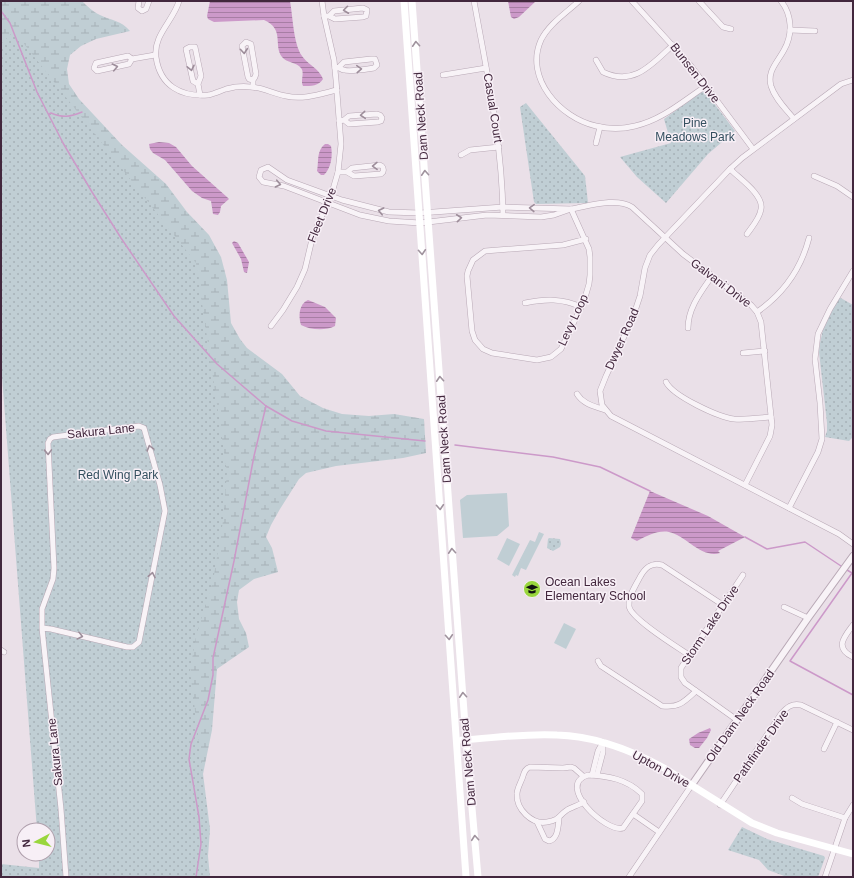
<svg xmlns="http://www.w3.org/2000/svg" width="854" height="878" font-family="Helvetica,sans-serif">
  <defs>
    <pattern id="wetland-marsh" width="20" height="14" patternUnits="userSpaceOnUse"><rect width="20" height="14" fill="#c0ced4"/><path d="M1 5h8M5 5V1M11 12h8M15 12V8" fill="none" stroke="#a6b1b7"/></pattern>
    <pattern id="park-dots" width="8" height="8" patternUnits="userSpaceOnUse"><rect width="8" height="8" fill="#c0ced4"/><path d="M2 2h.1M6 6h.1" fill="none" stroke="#a6b1b7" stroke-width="1.8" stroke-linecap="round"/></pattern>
    <pattern id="water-rules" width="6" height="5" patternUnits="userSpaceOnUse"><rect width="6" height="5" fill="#cc99c9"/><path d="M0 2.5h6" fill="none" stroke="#a77da4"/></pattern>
  </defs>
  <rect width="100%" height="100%" fill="#eae0e8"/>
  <!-- grass -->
  <g fill="#c0ced4">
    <polygon points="507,493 509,526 497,536 463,538 460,500 467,495"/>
    <polygon points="539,532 544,534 526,570 521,568 518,576 516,575 515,577 512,575 530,540 535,542"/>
    <polygon points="507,538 520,544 509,566 497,559"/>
    <polygon points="564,623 576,629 566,649 554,643"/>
  </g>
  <!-- wetland -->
  <path fill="url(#wetland-marsh)" d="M1 1H82C87 6 93 12 100 15 112 21 121 20 130 31L96 39 81 46 70 55 67 69 69 84 79 99 122 145 166 184 187 212 209 235 221 257 227 280 231 323 240 339 247 348 282 374 300 396 323 408 342 414 369 416 394 414 424 419 426 453 403 458 336 466 306 473 299 479 280 509 271 525 266 537 272 548 278 572 254 579 239 590 237 602 239 619 246 633 249 647 217 669 212 730 202 779 1 155Z"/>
  <!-- park -->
  <g fill="url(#park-dots)">
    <polygon points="14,31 196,263 227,472 223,521 213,581 196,636 190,671 210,829 208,856 210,877 1,877 1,864 39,868 39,854 48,854 48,830 37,830 1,364 1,44"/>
    <polygon points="704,90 735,131 708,154 666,203 637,177 620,157 671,143 664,119"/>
    <polygon points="526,103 585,176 588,203 536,204 534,202 520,107"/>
    <polygon points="839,297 853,305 853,437 849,441 825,437 827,431 827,423 819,352 820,343 824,325"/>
    <polygon points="549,538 560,539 561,544 560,547 553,551 547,548 548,539"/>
    <polygon points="742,827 767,839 824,856 825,858 818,877 787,877 768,870 759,860 728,850"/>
  </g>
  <!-- water -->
  <g fill="url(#water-rules)">
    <path d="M210 1H290C293 18 293 38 300 53 306 64 319 68 323 79 319 86 311 86 303 86 300 81 305 73 301 68 296 62 287 63 282 57 273 45 285 29 264 20L214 22 208 19 207 16Z"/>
    <polygon points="508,1 536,1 519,17 514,19 511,17"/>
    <polygon points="159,142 169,143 176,147 192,166 227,197 229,199 221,206 220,212 218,215 213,214 211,201 202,198 192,191 165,160 153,153 150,149 149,144"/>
    <path d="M325 144H328L331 146C333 156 331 168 324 175H321L317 171C319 162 316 151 325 144Z"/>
    <polygon points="234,241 238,243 249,262 247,273 244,272 241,259 232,243"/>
    <path d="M308 300 325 307 336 318 335 326C326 331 310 330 301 325 298 316 299 304 308 300Z"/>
    <path d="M650 491 708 516 745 537 718 551 720 553C702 559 685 535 669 532 658 530 647 536 637 541L631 538Z"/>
    <polygon points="710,728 711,730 707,738 699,748 695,748 690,745 689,739 698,733"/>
  </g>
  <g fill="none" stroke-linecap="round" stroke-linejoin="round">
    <!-- stream -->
    <g stroke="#cc99c9" stroke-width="1.5">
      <polyline points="1,11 10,23 37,92 63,143 92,192 121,238 174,316 217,364 266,406 292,421 326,431 425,441"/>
      <path d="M49 114 51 113C63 118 70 117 82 112"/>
      <polyline points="455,445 553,457 600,467 650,491"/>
      <polyline points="745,537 767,549 805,542 841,566"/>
      <polyline points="847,570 852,573 790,661 853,695"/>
      <polyline points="196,877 201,844 199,817 189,759 191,744 208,700 213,675 213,658 234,561 254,456 266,406"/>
    </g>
    <!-- minor casing -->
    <g stroke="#b8a8b5" stroke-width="6">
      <g id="minor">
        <polyline points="139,1 138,8 142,11 146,9 149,1"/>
        <path d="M179 1C174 20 153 35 156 57 160 86 181 97 208 95 214 94 220 91 226 89 234 87 242 86 250 87 262 87 274 94 286 96 303 100 320 94 337 90"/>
        <path d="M474 1C487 73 502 141 503 215"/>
        <path d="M579 1C566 13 549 24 541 40 524 78 560 118 596 126 608 129 623 129 635 126 662 120 683 101 706 86"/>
        <polyline points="632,1 691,66 753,149"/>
        <polyline points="699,1 723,27 731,29"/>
        <path d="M781 1C792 15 793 34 784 50 777 63 767 71 771 86 775 99 786 109 794 119"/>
        <polyline points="324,16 329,16 335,19 363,17 366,16 367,10 363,8 334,11 329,16"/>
        <polyline points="790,30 815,31"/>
        <polyline points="132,59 129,64 97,71 94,68 96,63 128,56 132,59 155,55"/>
        <path d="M596 60 603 72C634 87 652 64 673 45"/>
        <path d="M335 68C340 67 340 69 344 70 350 72 367 69 374 68L377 65 375 59H371L344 62 339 67"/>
        <polyline points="443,75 486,68"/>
        <polyline points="253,80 249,79 248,77 242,46 246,42 251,44 256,74 255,77 253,80 253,87"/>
        <polyline points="853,80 841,84 742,158 730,169 658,245 650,255 645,268 640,296 633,317 606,376 600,391 602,405 611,416 839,534 853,544"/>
        <polyline points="198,84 193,81 186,49 190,47 195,47 201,76 198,84 200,95"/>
        <polyline points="339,121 344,120 349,116 377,114 380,115 382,118 381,121 378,122 349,124 344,120"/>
        <polyline points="596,143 600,127"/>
        <polyline points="461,155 470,150 499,147"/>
        <path d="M730 169C739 178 764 195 761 209 760 218 752 227 747 234"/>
        <path d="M338 172H347L354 176 381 174 383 172C384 169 383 166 380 165L352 168 347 172"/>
        <polyline points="814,176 837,186 853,197"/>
        <path d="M571 209 503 207 420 213 389 212 342 200 287 180 268 167 261 170 259 177 263 182 284 186 360 215 389 221 420 223 487 215 541 217 554 215 571 209C589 206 616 197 632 207L683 254 751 305 757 312 761 322 772 425 770 436 745 485"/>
        <polyline points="571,209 589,249 590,257 590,275 589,284 584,301 561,349 551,357 537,360 492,353 483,349 475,340 472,331 467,276 468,271 473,260 485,251 563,245 586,239"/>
        <path d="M525 303C545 299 562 298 581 307"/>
        <path d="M757 312C783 294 801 269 809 238"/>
        <polyline points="271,326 283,310 297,287 305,269 313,235 331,196 338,172 341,144 336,80 334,60 324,16 322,1"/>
        <path d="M688 328C688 308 701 292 712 276"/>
        <polyline points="743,353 765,351"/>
        <path d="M666 382C673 396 718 417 734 419 746 420 759 418 771 417"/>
        <path d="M577 394C583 404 594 406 605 410"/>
        <polyline points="789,508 818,452 822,439 820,403 815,359 818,334 830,309 853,271"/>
        <polyline points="784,607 808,618"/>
        <path d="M853 625C844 637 834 648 853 657"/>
        <polyline points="42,628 51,629 127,647 133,647 139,642 165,511 160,485 144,428 139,426 53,437 50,439 48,443 54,568 53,579 42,609 42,628 61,809 66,877"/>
        <polyline points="1,650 4,652"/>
        <path d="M689 655C677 647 630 618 629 606 628 596 636 585 640 577 645 568 651 562 662 565L723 605"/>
        <path d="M598 661 601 666 662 706C679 708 684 702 696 691"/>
        <polyline points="737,720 685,683 681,677 681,668 743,575"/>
        <polyline points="824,749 837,722"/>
        <path d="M588 775C608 776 627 779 642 794V801L623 828C606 833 555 785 588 775Z"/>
        <polyline points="592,775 598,751 603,742"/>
        <polyline points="597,775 603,752 603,743"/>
        <path d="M583 776 574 768 571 767 563 768 530 767C524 769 524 774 522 779 520 784 517 789 517 794 516 809 532 825 547 822 560 820 558 816 567 810 572 807 579 805 584 802"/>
        <polyline points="792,798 802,804 845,818"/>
        <path d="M720 805 781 714C787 707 792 703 801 705L853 730"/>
        <polyline points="633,814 659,832"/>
        <path d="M537 822 545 839 549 841C558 839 558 827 559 819"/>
        <polyline points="629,877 691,786"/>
        <polyline points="825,877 845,818 853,805"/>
      </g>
    </g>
    <!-- tertiary casing -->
    <g stroke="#b8a8b5" stroke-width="8">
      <polyline id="tertiary" points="691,786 808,618 853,556"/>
    </g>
    <!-- minor -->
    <use href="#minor" stroke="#f8f3f7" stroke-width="5"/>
    <!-- tertiary -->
    <use href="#tertiary" stroke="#f8f3f7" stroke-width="6"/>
    <!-- secondary -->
    <g stroke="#fff" stroke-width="7">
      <polyline points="404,1 466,877"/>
      <polyline points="412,1 466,739 478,877"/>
      <path d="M462 740C494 738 526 733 557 735 596 736 631 750 664 768L752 823 777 833 853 854"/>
    </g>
  </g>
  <!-- one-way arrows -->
  <defs><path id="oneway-chevron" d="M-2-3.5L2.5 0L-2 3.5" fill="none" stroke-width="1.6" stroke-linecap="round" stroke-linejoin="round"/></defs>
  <g stroke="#9d8d9a">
    <use href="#oneway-chevron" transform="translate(346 10) rotate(173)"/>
    <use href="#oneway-chevron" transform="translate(244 51) rotate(85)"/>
    <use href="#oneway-chevron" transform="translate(115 67) rotate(-12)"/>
    <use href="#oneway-chevron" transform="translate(191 68) rotate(78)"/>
    <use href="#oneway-chevron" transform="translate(359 69) rotate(-4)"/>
    <use href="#oneway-chevron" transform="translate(363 115) rotate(175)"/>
    <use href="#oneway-chevron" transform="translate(375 166) rotate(179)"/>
    <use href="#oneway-chevron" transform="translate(278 184) rotate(12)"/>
    <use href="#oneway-chevron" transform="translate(532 208) rotate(-178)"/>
    <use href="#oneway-chevron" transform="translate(381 211) rotate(-167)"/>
    <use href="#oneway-chevron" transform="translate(459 218) rotate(-6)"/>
    <use href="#oneway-chevron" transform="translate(150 448) rotate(-105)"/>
    <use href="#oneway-chevron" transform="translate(48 452) rotate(88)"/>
    <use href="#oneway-chevron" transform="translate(152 575) rotate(-79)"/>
    <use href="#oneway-chevron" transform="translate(80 636) rotate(14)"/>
  </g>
  <g stroke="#a0939e">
    <use href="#oneway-chevron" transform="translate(416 44) rotate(-94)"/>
    <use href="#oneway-chevron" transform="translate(425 173) rotate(-94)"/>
    <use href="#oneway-chevron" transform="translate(422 252) rotate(86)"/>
    <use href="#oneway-chevron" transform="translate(440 379) rotate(-94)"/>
    <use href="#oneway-chevron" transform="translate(440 507) rotate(86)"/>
    <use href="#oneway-chevron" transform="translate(452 551) rotate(-94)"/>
    <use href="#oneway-chevron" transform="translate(449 637) rotate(86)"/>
    <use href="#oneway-chevron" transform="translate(463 695) rotate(-94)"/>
    <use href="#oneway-chevron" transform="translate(475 838) rotate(-95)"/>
  </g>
  <!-- icons -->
  <defs>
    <g id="school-disc" transform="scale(0.9)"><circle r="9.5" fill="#99d63d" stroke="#f7eff6"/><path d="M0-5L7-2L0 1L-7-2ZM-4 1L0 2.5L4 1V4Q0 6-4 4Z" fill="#111"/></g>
  </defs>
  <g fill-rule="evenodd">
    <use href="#school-disc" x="532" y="589"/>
  </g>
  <g text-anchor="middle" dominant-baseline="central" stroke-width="3" stroke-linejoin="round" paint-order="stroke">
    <!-- street labels -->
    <g font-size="12" fill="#42273d" stroke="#f7eff6">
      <text transform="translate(695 73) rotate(52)">Bunsen Drive</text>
      <text transform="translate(493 108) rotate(81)">Casual Court</text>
      <text transform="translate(421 116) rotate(-94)">Dam Neck Road</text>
      <text transform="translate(322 215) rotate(-68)">Fleet Drive</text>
      <text transform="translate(721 283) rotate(37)">Galvani Drive</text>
      <text transform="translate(573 320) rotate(-65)">Levy Loop</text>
      <text transform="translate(622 339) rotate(-66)">Dwyer Road</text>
      <text transform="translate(101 431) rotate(-6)">Sakura Lane</text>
      <text transform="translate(444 439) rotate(-94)">Dam Neck Road</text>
      <text transform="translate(710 625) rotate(-56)">Storm Lake Drive</text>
      <text transform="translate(740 716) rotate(-55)">Old Dam Neck Road</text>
      <text transform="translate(761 746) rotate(-55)">Pathfinder Drive</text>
      <text transform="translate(55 752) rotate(-96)">Sakura Lane</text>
      <text transform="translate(468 762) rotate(-95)">Dam Neck Road</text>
      <text transform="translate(661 769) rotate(29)">Upton Drive</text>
    </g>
    <!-- park labels -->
    <g font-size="12" fill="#344f5f" stroke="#f7eff6">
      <text x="695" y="123">Pine<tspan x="695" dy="14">Meadows Park</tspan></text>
      <text x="118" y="475">Red Wing Park</text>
    </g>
    <!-- poi labels -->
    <g font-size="12" fill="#42273d" stroke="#f7eff6" text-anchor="start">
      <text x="545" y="582">Ocean Lakes<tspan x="545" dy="14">Elementary School</tspan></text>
    </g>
  </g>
  <!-- border -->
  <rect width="854" height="878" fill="none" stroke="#42273d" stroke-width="4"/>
  <!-- north arrow -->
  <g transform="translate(36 842) rotate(263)"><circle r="19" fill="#f7eff6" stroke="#af9fac"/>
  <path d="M0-3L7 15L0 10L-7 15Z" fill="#99d63d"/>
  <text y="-6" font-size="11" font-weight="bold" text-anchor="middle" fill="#42273d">N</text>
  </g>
</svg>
